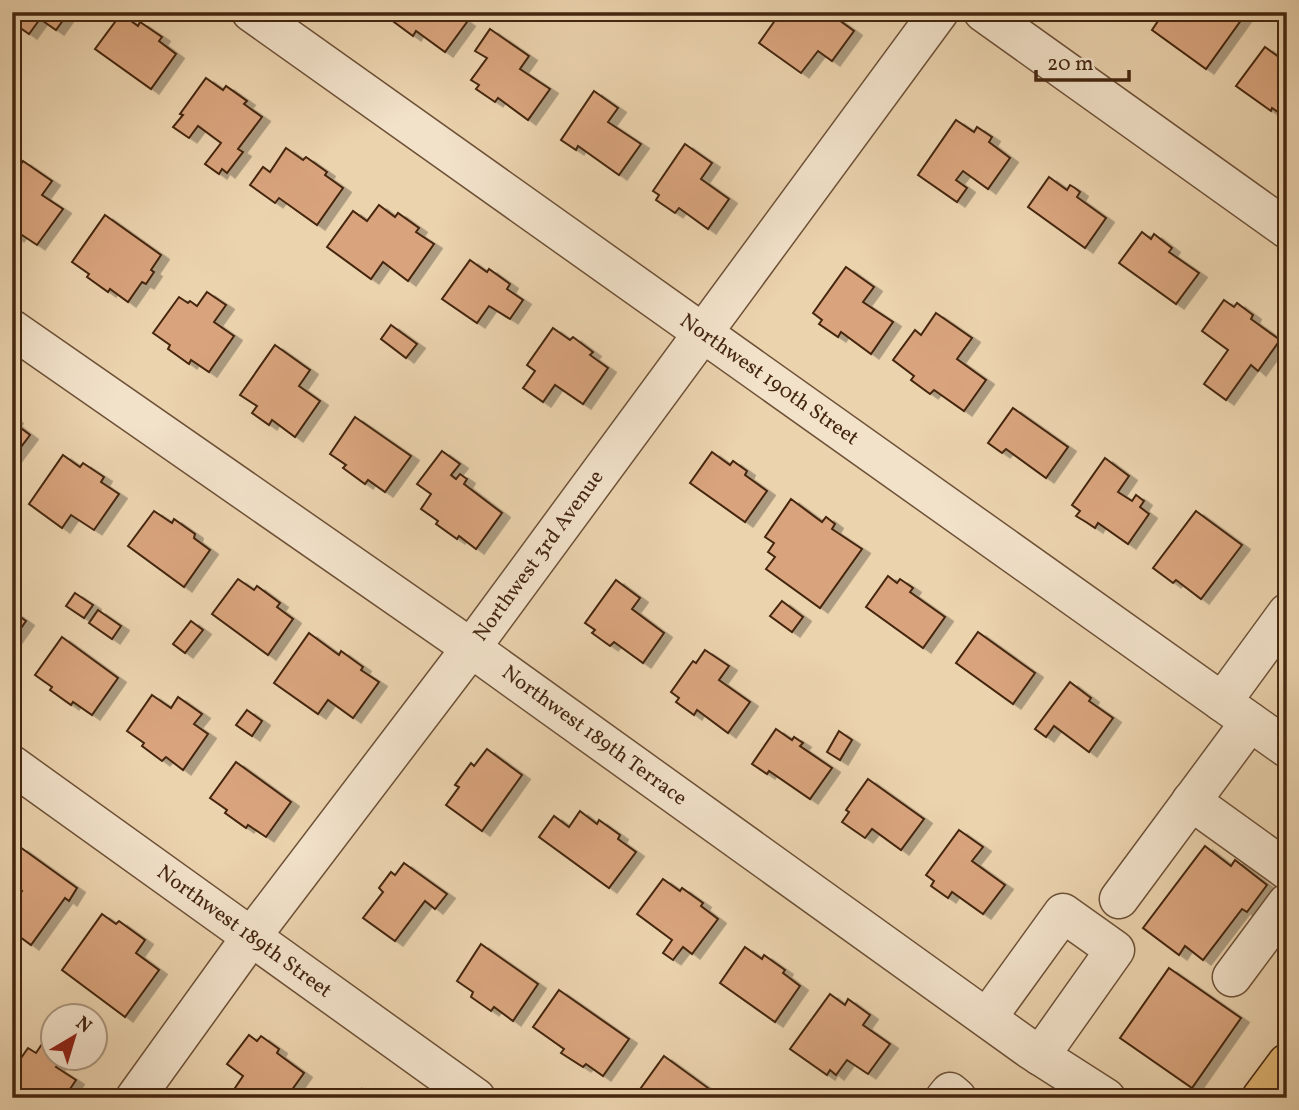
<svg xmlns="http://www.w3.org/2000/svg" width="1299" height="1110" font-family="Vollkorn,serif">
  <defs>
    <filter id="shadow"><feDropShadow dx="8" dy="4.5" stdDeviation="0" flood-color="#0004"/></filter>
  </defs>
  <rect width="100%" height="100%" fill="#ebd3ae"/>
  <filter id="stains"><feTurbulence type="fractalNoise" baseFrequency=".00286" numOctaves="4"/><feColorMatrix values="0 0 0 0 .2 0 0 0 0 .09 0 0 0 0 .02 0 0 0 .5 -.17"/></filter>
  <radialGradient id="worn" r=".72"><stop offset=".6" stop-color="#630" stop-opacity="0"/><stop offset="1" stop-color="#630" stop-opacity=".3"/></radialGradient>
  <!-- building -->
  <g fill="#d9a47d" stroke="#44260f" stroke-width="2" filter="url(#shadow)">
    <polygon points="12,12 69,12 56,30 40,19 29,34 12,22"/>
    <polygon points="390,12 454,12 467,22 445,52 416,31 413,36 394,22 397,17"/>
    <polygon points="781,12 828,12 854,31 832,61 818,51 801,73 759,43"/>
    <polygon points="1164,12 1247,12 1206,69 1152,30"/>
    <polygon points="121,14 138,26 140,22 162,37 159,41 176,54 151,89 95,49"/>
    <polygon points="490,29 529,56 520,69 550,89 528,120 498,98 495,102 476,89 479,85 471,80 487,58 475,51"/>
    <polygon points="1265,47 1287,63 1287,118 1272,108 1271,111 1236,86"/>
    <polygon points="206,78 223,90 226,86 247,101 244,104 262,117 238,149 243,152 227,173 222,169 219,174 205,164 221,143 198,126 189,138 173,127 183,115 180,114"/>
    <polygon points="594,91 618,108 608,122 641,144 619,175 578,146 576,150 561,140"/>
    <polygon points="956,120 974,132 977,127 992,137 989,142 1010,158 988,189 963,171 956,180 967,188 957,202 918,175"/>
    <polygon points="685,144 712,163 701,179 729,199 708,229 679,208 675,213 656,200 659,195 653,191"/>
    <polygon points="286,148 303,160 306,157 327,172 325,175 343,188 317,225 279,198 275,203 250,185 263,167 270,172"/>
    <polygon points="23,161 52,181 42,195 63,209 37,245 19,233 16,237 12,234 12,174 14,175"/>
    <polygon points="1049,177 1067,190 1070,185 1075,188 1080,192 1077,197 1106,218 1085,248 1028,207"/>
    <polygon points="379,205 395,217 398,213 419,228 416,232 434,244 408,281 383,262 371,279 327,247 353,211 367,221"/>
    <polygon points="105,215 161,255 151,270 154,272 146,284 142,282 128,302 110,289 108,292 87,277 89,274 72,262"/>
    <polygon points="1142,232 1151,239 1154,234 1172,248 1169,252 1199,273 1176,304 1119,263"/>
    <polygon points="470,260 487,272 489,269 510,284 507,289 523,300 510,319 489,306 477,323 442,299"/>
    <polygon points="846,267 874,287 863,302 893,322 871,354 841,332 838,337 819,324 822,320 813,313"/>
    <polygon points="207,292 226,305 214,322 234,336 209,372 191,360 189,364 168,349 170,345 153,333 179,297 188,303 190,301 197,306"/>
    <polygon points="1224,300 1234,307 1237,303 1253,315 1251,319 1280,340 1258,371 1251,365 1226,400 1204,384 1228,350 1202,331"/>
    <polygon points="936,313 972,338 957,359 986,380 964,411 934,390 930,394 911,380 914,376 893,360 915,330 921,335"/>
    <polygon points="391,325 417,344 406,358 381,339"/>
    <polygon points="553,328 570,340 573,337 593,352 590,355 608,368 583,404 555,385 543,402 523,388 535,371 527,365"/>
    <polygon points="275,345 310,370 299,386 320,401 295,437 272,420 269,425 252,413 257,406 240,395"/>
    <polygon points="1287,386 1287,403 1279,397"/>
    <polygon points="1013,408 1068,447 1046,478 1006,449 1002,453 988,443"/>
    <polygon points="12,417 15,419 13,422 30,435 12,459"/>
    <polygon points="355,417 411,456 385,492 368,480 365,484 343,468 346,465 330,454"/>
    <polygon points="442,451 460,464 451,475 456,479 460,474 467,479 464,484 502,513 476,549 459,536 457,539 436,524 438,521 421,509 431,494 417,484"/>
    <polygon points="712,452 730,465 733,461 747,471 745,475 767,491 745,522 690,483"/>
    <polygon points="63,455 80,467 83,463 104,477 101,482 119,494 94,530 71,515 62,528 29,504"/>
    <polygon points="1105,458 1129,476 1118,492 1132,501 1136,495 1144,501 1140,507 1149,514 1128,544 1098,523 1095,528 1086,522 1076,516 1080,511 1072,505"/>
    <polygon points="791,499 822,522 826,517 830,520 835,524 832,529 862,549 820,608 766,569 775,557 768,552 774,543 765,537"/>
    <polygon points="154,511 172,523 174,519 195,534 194,538 210,550 184,587 128,546"/>
    <polygon points="1196,511 1242,545 1201,599 1176,580 1173,583 1153,568"/>
    <polygon points="888,576 897,583 900,579 913,588 910,592 945,617 923,648 866,607"/>
    <polygon points="238,579 254,590 257,586 280,603 277,607 293,619 268,655 212,614"/>
    <polygon points="616,580 640,598 632,609 664,633 643,663 614,642 610,646 592,633 595,630 585,623"/>
    <polygon points="75,593 93,605 84,618 66,606"/>
    <polygon points="782,601 803,617 792,632 770,616"/>
    <polygon points="98,610 121,626 112,639 89,623"/>
    <polygon points="12,611 26,621 12,641"/>
    <polygon points="191,621 203,630 185,653 173,644"/>
    <polygon points="978,632 1035,673 1013,704 956,663"/>
    <polygon points="309,633 339,655 341,651 363,667 361,670 379,682 353,718 328,700 318,714 274,683"/>
    <polygon points="62,637 118,678 92,715 73,702 71,705 50,690 52,687 35,675"/>
    <polygon points="705,650 729,666 719,680 750,702 728,733 697,710 694,715 676,702 679,698 671,692 693,661 696,663"/>
    <polygon points="1070,682 1091,698 1089,701 1113,718 1089,752 1054,726 1046,737 1035,729"/>
    <polygon points="152,695 171,708 178,697 202,714 194,724 208,734 183,770 166,757 162,761 142,746 144,743 127,731"/>
    <polygon points="247,710 262,721 252,736 236,725"/>
    <polygon points="776,729 792,740 794,737 803,743 800,746 832,768 810,799 769,771 767,774 752,764"/>
    <polygon points="839,731 852,740 840,760 827,752"/>
    <polygon points="487,749 522,775 482,831 446,805 459,787 455,785 471,763 474,766"/>
    <polygon points="236,762 291,802 266,837 248,825 246,828 225,813 227,810 210,798"/>
    <polygon points="868,779 924,819 901,850 872,829 865,838 842,822 849,812 846,810"/>
    <polygon points="580,811 597,824 599,820 620,835 618,839 636,852 609,888 539,837 554,816 569,827"/>
    <polygon points="959,830 983,847 972,861 1005,885 983,914 952,892 948,898 931,886 934,881 926,875"/>
    <polygon points="1205,846 1231,866 1235,860 1267,885 1247,912 1242,909 1203,960 1185,946 1179,955 1143,928"/>
    <polygon points="20,847 77,888 69,901 65,898 31,945 12,931 12,905 22,891 12,884 12,858"/>
    <polygon points="404,863 447,894 435,909 425,901 395,941 363,918 383,892 379,888 391,872 395,875"/>
    <polygon points="663,879 680,891 682,888 703,903 701,906 718,919 692,954 683,947 673,960 663,953 672,940 637,914"/>
    <polygon points="102,914 116,924 119,921 145,940 136,953 159,970 125,1017 62,970"/>
    <polygon points="481,944 538,984 513,1021 494,1007 491,1011 471,997 473,992 457,981"/>
    <polygon points="745,947 762,959 764,955 785,970 783,973 800,986 775,1022 720,983"/>
    <polygon points="1169,968 1241,1018 1192,1088 1120,1038"/>
    <polygon points="559,990 629,1039 603,1076 586,1064 583,1067 561,1053 564,1049 533,1027"/>
    <polygon points="830,994 845,1005 848,999 870,1015 863,1025 890,1044 868,1074 847,1060 836,1075 830,1070 827,1075 790,1049"/>
    <polygon points="249,1035 257,1041 261,1036 279,1049 277,1053 304,1073 286,1098 274,1098 265,1091 260,1098 248,1098 235,1088 243,1076 227,1064"/>
    <polygon points="44,1041 52,1047 52,1058 62,1058 56,1067 76,1080 64,1098 34,1098 25,1091 21,1096 12,1089 12,1071 28,1048 36,1053"/>
    <polygon points="664,1056 719,1096 717,1098 646,1098 638,1092"/>
    <polygon points="362,1089 371,1096 374,1098 356,1098"/>
  </g>
  <g fill="none" stroke-linecap="round" stroke-linejoin="round">
    <!-- minor casing -->
    <g stroke="#6e5137" stroke-width="41">
      <g id="minor">
        <polyline points="251,12 1287,748"/>
        <polyline points="983,12 1287,229"/>
        <polyline points="12,329 471,648 1031,1050 1106,1098"/>
        <polyline points="1222,702 1287,613"/>
        <polyline points="12,765 476,1098"/>
        <polyline points="1191,801 1287,870"/>
        <polyline points="1119,899 1250,722"/>
        <polyline points="1232,977 1287,903"/>
        <polyline points="987,1018 1063,913 1115,950 1040,1056"/>
        <polyline points="135,1098 251,937 471,648 939,12"/>
        <polyline points="945,1098 950,1092 957,1098"/>
      </g>
    </g>
    <!-- major casing -->
    <g stroke="#44260f" stroke-width="41">
      <polyline id="major" points="1261,1098 1287,1063"/>
    </g>
    <!-- minor -->
    <use href="#minor" stroke="#f2e2ca" stroke-width="38"/>
    <!-- major -->
    <use href="#major" stroke="#e6ba77" stroke-width="38"/>
  </g>
  <g text-anchor="middle" dominant-baseline="central" stroke-width="5" stroke-linejoin="round" paint-order="stroke">
    <!-- street labels -->
    <g font-size="21" fill="#44260f" stroke="#f2e2ca">
      <text transform="translate(769 380) rotate(35)">Northwest 190th Street</text>
      <text transform="translate(539 556) rotate(-54)">Northwest 3rd Avenue</text>
      <text transform="translate(594 736) rotate(36)">Northwest 189th Terrace</text>
      <text transform="translate(244 932) rotate(36)">Northwest 189th Street</text>
    </g>
  </g>
  <!-- margin -->
  <rect width="1299" height="1110" fill="none" stroke="#ebd3ae" stroke-width="42"/>
  <rect x="14" y="14" width="1271" height="1082" fill="none" stroke="#44260f" stroke-width="3.5"/>
  <rect x="21" y="21" width="1257" height="1068" fill="none" stroke="#44260f" stroke-width="2"/>
  <!-- north arrow -->
  <g transform="translate(74 1037) rotate(38)"><circle r="33" fill="#f2e2ca" stroke="#ac977f" stroke-width="2"/>
  <path d="M0-5L12 26L0 18L-12 26Z" fill="#8f2418"/>
  <text y="-10" font-size="19" font-weight="bold" text-anchor="middle" fill="#44260f">N</text>
  </g>
  <!-- scale -->
  <path d="M1036 70v10h93v-10" fill="none" stroke="#44260f" stroke-width="3.5"/>
  <text x="1047" y="70" font-size="21" fill="#44260f" stroke="#f2e2ca" stroke-width="5" paint-order="stroke">20 m</text>
  <rect width="100%" height="100%" filter="url(#stains)"/>
  <rect width="100%" height="100%" fill="url(#worn)"/>
</svg>
